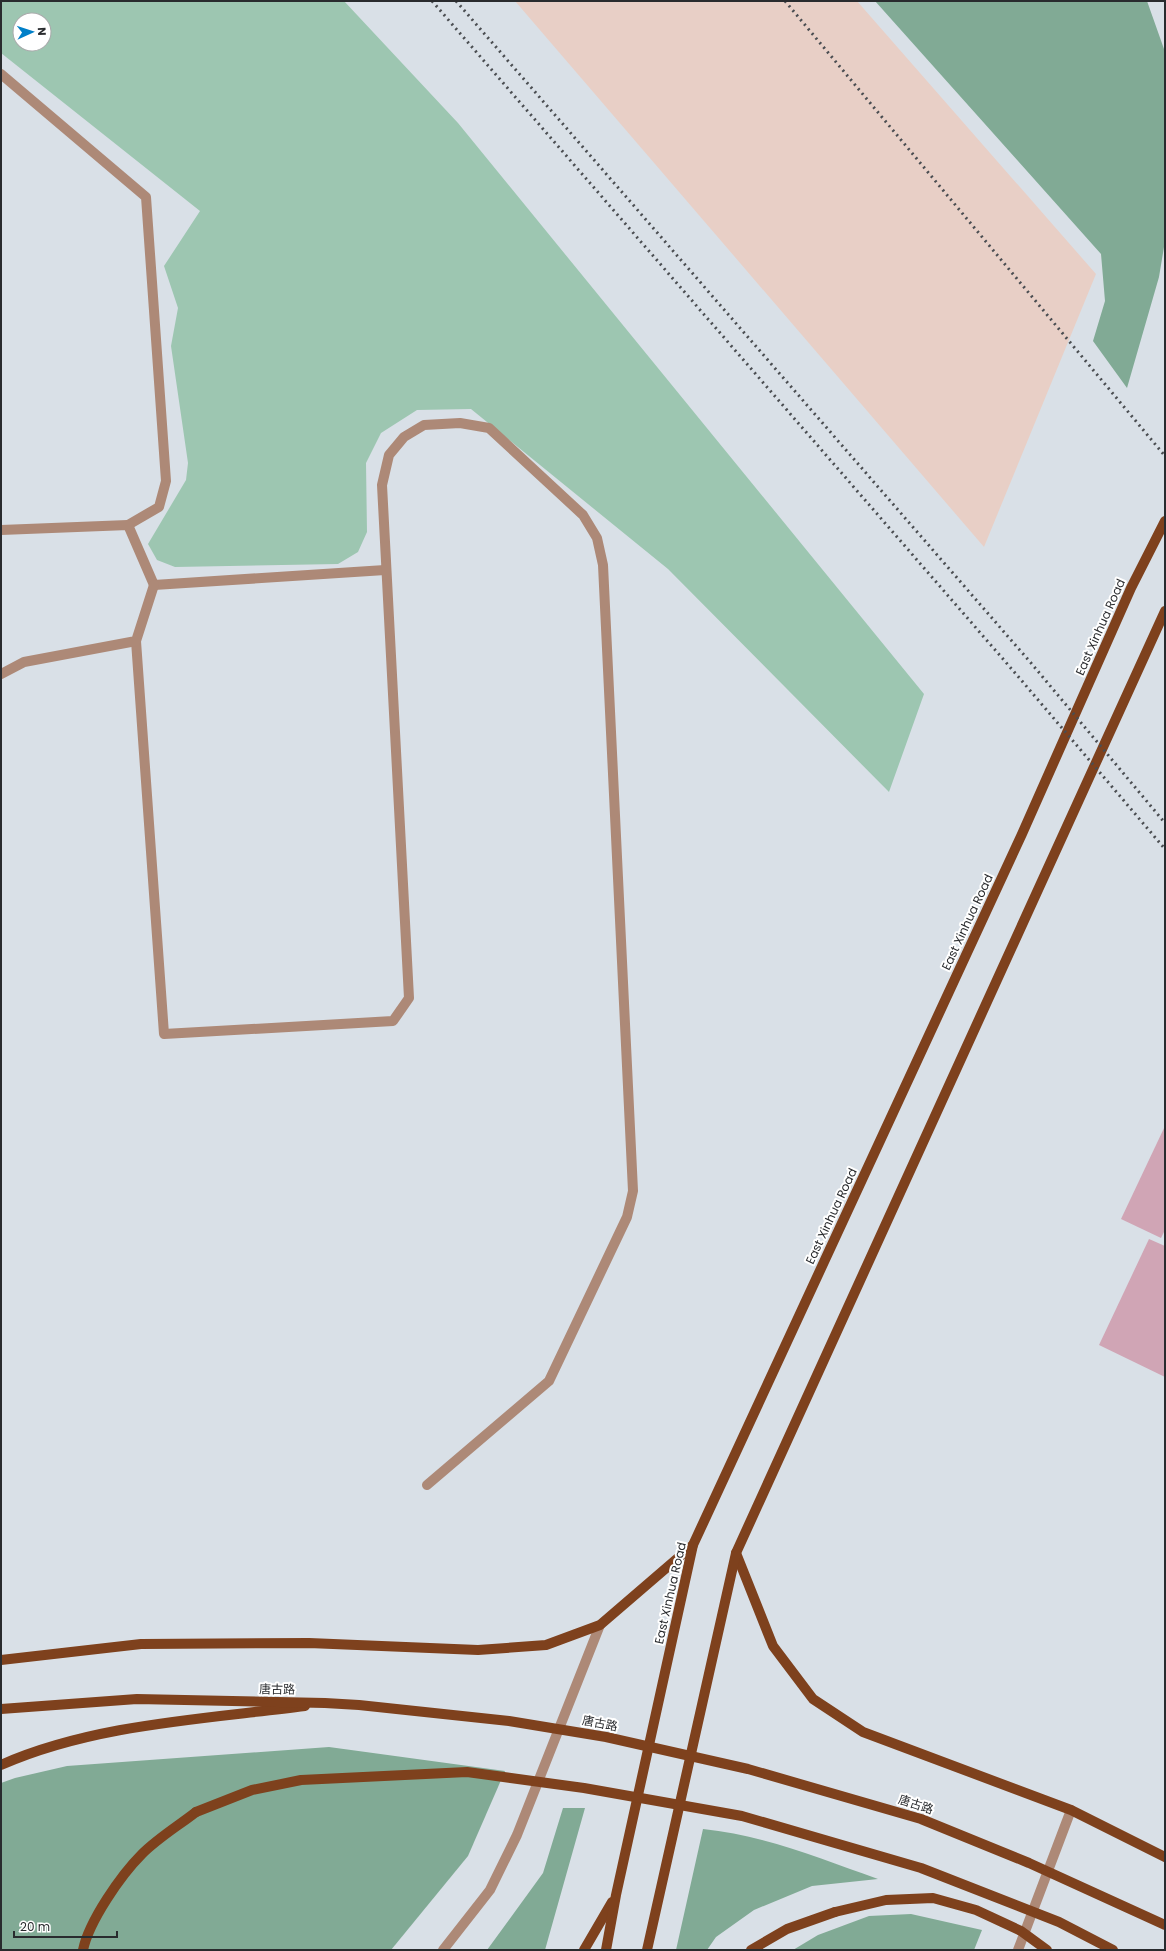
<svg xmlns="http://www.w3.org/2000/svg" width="1166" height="1951" font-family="Poppins,'Noto Sans SC',sans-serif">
  <rect width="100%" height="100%" fill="#d9e0e7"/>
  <!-- commercial -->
  <polygon fill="#e8cfc6" points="515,1 857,1 1096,274 984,547"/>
  <!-- green -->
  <path fill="#9dc6b1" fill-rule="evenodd" d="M1 1H344L458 123 924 694 889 792 668 569 471 409 417 410 381 433 366 463 367 532 358 552 338 564 175 567 157 560 148 544 186 480 188 463 171 346 178 308 164 266 200 211 1 53ZM20 20H44V44H20Z"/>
  <!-- forest -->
  <g fill="#81aa95">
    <polygon points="875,1 1147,1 1164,49 1165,58 1165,241 1159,277 1127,388 1093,341 1105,301 1101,254"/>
    <polygon points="329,1747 505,1771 468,1856 391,1950 1,1950 1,1783 15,1778 67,1766"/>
    <polygon points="563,1808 585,1808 545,1950 487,1950 543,1873"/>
    <path d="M703 1829C763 1835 821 1859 878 1879L812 1886 754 1910 716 1937 707 1950H676Z"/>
    <polygon points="911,1914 982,1930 974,1950 793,1950 818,1935 869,1916"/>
  </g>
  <!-- building -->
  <g fill="#d0a5b5">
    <polygon points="1165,1126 1165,1230 1161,1238 1121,1219"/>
    <polygon points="1149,1239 1165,1246 1165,1377 1099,1345"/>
  </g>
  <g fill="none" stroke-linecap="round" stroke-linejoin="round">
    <!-- lane -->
    <g stroke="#ad8977" stroke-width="10">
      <polyline points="1,74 146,197 166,481 159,507 128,525"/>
      <polyline points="1,530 128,525 154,585 385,570"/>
      <polyline points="136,641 164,1034 393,1021 409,998 382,485 389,455 404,437 424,425 460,423 489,428 583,515 597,538 603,565 633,1191 627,1217 549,1381 427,1485"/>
      <polyline points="1,674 24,662 136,641 154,585"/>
    </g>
    <!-- street -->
    <g stroke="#ad8977" stroke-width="10">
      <polyline points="443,1950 490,1890 517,1835 600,1625"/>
      <polyline points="1018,1950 1071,1810"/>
    </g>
    <!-- primary -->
    <g stroke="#7e411d" stroke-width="10">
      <polyline points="736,1553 773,1646 813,1699 863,1732 1071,1810 1165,1857"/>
      <polyline points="1,1660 141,1644 309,1643 478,1650 546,1645 600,1625 693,1545"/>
      <path d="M1 1765C93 1724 206 1719 305 1706"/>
      <path d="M83 1950C89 1921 121 1875 142 1854 158 1838 178 1826 196 1812"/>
      <polyline points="584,1950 612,1902"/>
      <polyline points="606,1950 616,1895 693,1545 1022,834 1131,588 1165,521"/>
      <polyline points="647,1950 736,1553 1165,611"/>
      <polyline points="751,1950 787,1929 835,1912"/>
    </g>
    <!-- rail -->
    <g stroke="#4a4d51" stroke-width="3" stroke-dasharray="2 4" stroke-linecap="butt">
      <polyline points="432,1 1016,674 1165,849"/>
      <polyline points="456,1 1031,663 1165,823"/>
      <polyline points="785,1 1165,456"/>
    </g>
    <!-- primary-bridge -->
    <g stroke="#7e411d" stroke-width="10">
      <polyline points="1,1709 137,1699 325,1703 359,1705 509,1721 606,1737 748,1769 921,1819 1029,1863 1165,1925"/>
      <polyline points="196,1812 252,1790 301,1780 467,1772 584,1788 742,1816 921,1868 1059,1922 1113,1950"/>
      <polyline points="835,1912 886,1900 933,1898 976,1910 1021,1931 1047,1950"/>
    </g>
  </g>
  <g text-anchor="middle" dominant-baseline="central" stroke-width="4" stroke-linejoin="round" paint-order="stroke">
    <!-- street labels -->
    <g font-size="12" fill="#292b2e" stroke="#fff">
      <text transform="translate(1100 627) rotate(-66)">East Xinhua Road</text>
      <text transform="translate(967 922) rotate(-65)">East Xinhua Road</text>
      <text transform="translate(831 1216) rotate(-65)">East Xinhua Road</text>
      <text transform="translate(670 1593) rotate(-77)">East Xinhua Road</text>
      <text transform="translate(277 1689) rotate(1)">唐古路</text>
      <text transform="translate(600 1723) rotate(11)">唐古路</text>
      <text transform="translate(916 1804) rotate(18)">唐古路</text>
    </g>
  </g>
  <!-- border -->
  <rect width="1166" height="1951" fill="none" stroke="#292b2e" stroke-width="4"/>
  <!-- north arrow -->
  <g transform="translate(32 32) rotate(87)"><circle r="19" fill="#ffffff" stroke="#a9aaab"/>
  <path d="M0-3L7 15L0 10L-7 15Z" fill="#007fc8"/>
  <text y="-6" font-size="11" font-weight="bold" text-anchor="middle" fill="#292b2e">N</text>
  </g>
  <!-- scale -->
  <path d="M14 1931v6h103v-6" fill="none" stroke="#292b2e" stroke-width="2"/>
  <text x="20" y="1931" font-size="12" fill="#292b2e" stroke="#ffffff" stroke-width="3" paint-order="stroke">20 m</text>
</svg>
